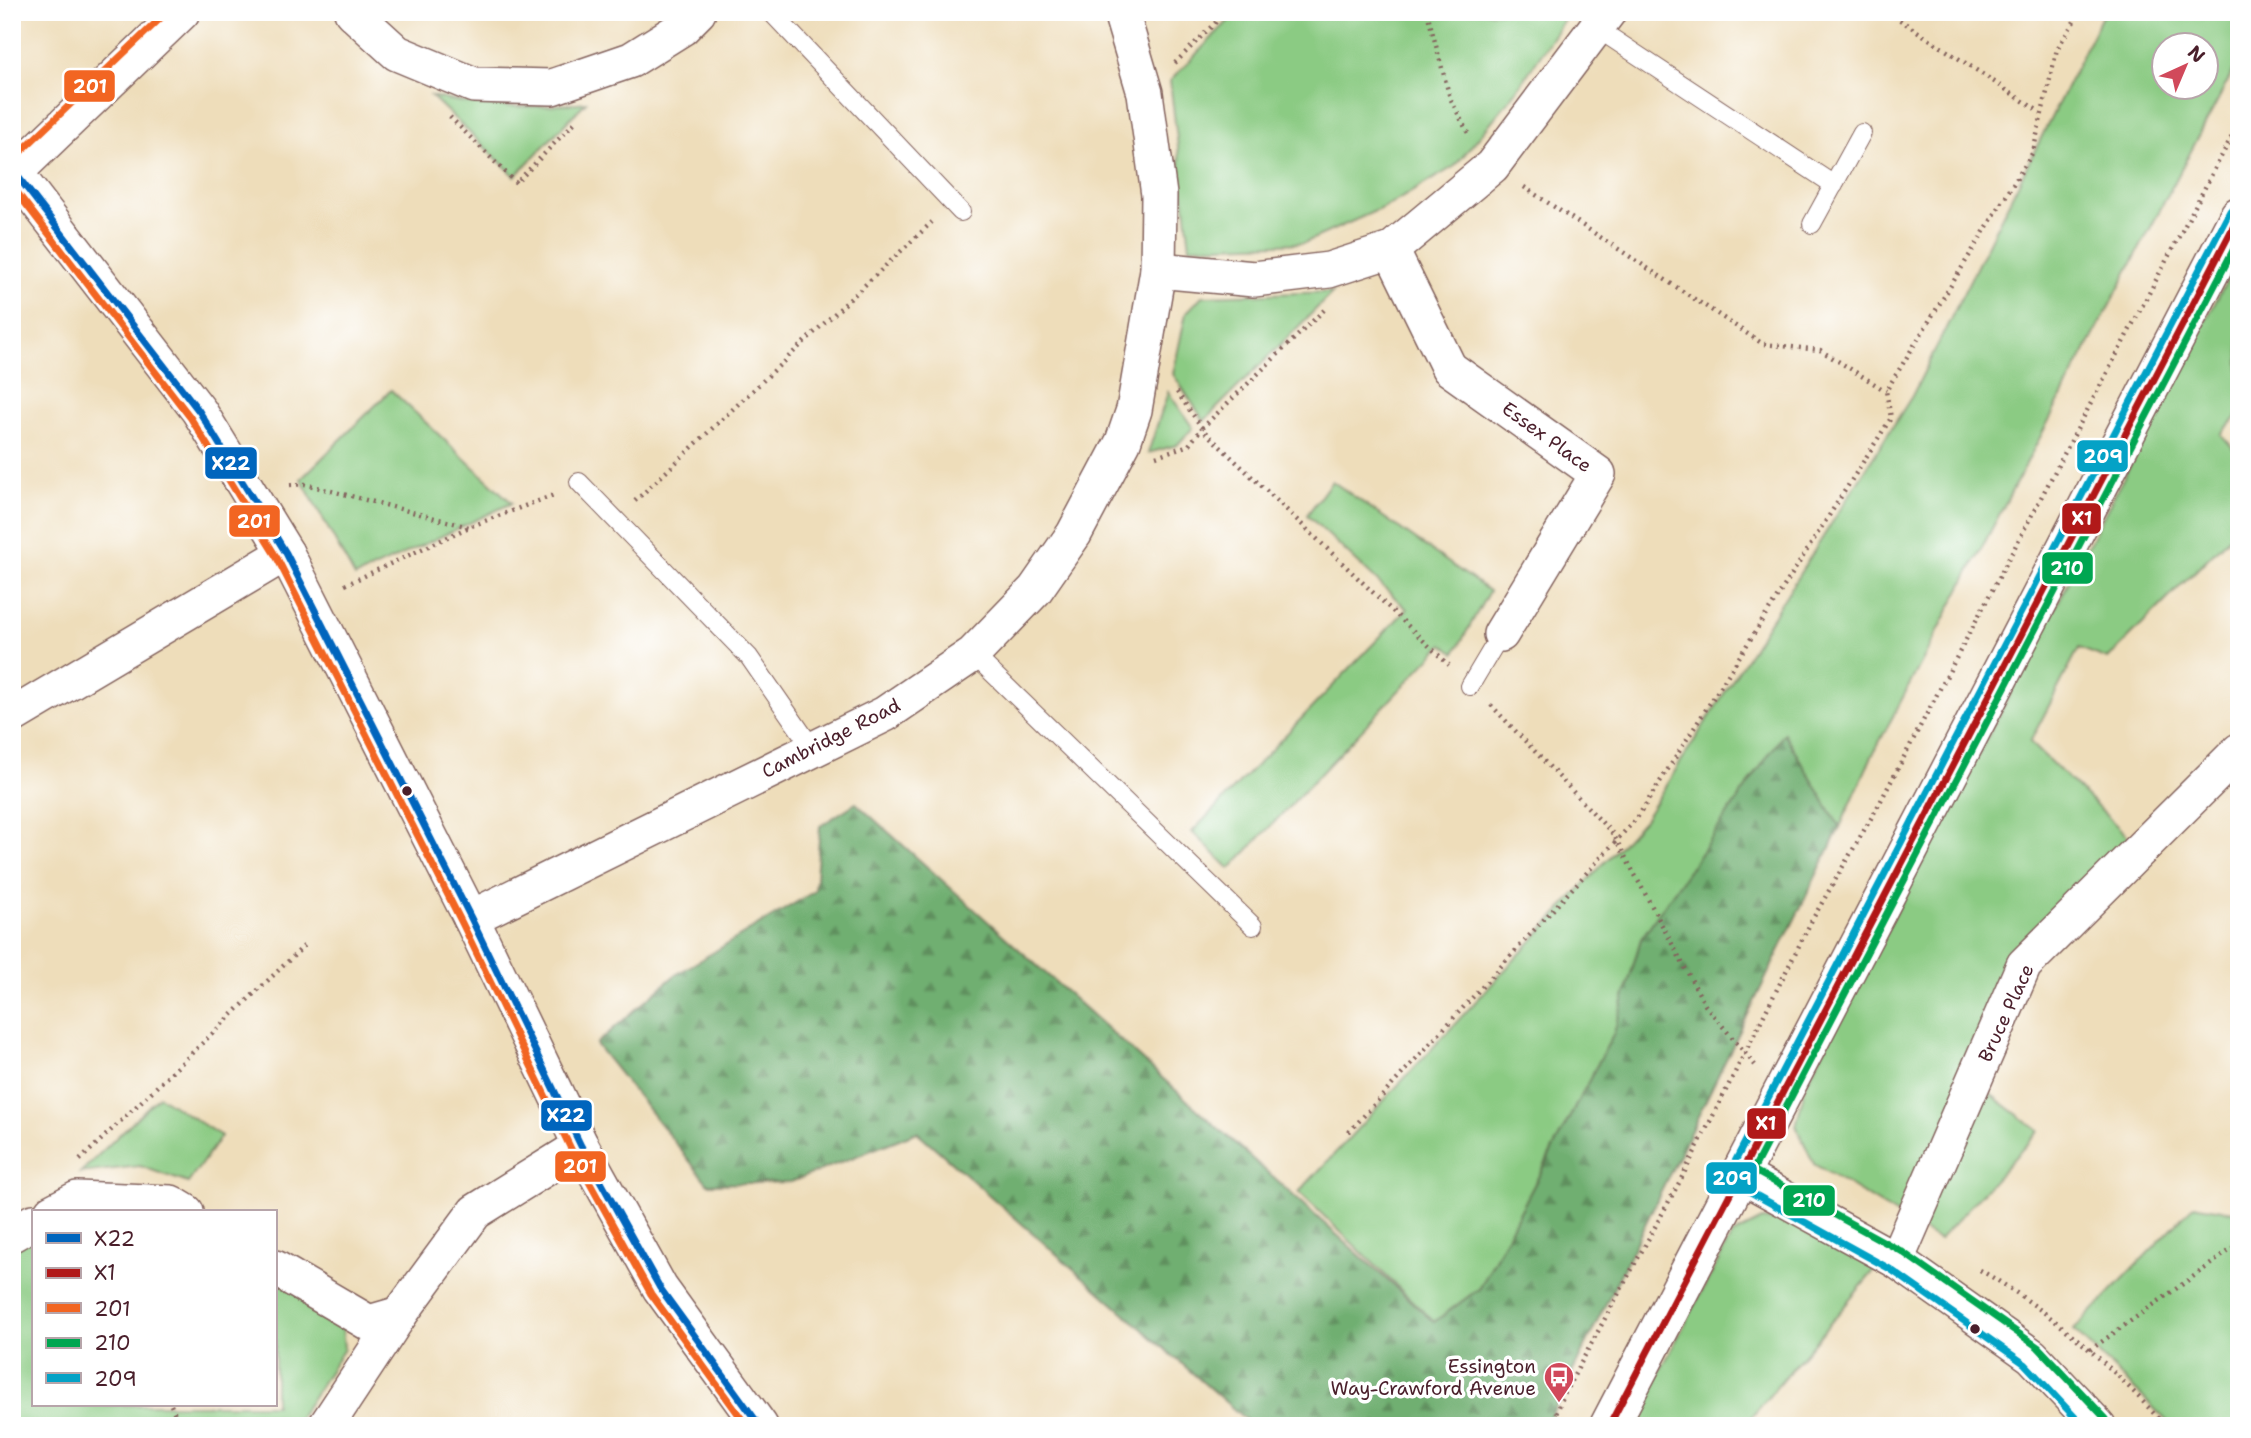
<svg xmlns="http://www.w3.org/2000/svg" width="2251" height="1438" font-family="'Shantell Sans',sans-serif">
  <defs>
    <pattern id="forest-firs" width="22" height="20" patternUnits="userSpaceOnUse" patternTransform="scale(1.75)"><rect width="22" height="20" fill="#70af71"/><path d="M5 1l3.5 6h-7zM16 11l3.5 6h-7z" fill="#5e8e5d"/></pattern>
  </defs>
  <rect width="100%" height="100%" fill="#fff"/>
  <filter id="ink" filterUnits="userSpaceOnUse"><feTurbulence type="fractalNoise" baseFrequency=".0143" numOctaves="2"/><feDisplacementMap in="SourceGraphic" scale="14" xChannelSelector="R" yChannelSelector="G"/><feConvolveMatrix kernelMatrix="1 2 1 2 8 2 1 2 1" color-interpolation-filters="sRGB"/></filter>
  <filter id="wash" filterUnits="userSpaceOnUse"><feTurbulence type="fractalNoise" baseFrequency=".00686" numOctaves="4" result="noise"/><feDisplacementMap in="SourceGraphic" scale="28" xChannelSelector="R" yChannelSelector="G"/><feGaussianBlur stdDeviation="1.57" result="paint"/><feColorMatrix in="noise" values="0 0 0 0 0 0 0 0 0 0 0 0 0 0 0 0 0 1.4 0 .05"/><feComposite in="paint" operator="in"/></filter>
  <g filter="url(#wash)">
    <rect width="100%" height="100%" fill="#eeddba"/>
    <!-- grass -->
    <g fill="#8bcb83" stroke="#6a7557" stroke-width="2" fill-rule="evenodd">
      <polygon points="1237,12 1569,12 1515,93 1455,166 1391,204 1304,243 1190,247 1170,81"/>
      <path d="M2104 12H2239V60L1872 756 1840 827 1784 734 1641 939 1614 1033 1480 1288 1434 1322 1299 1192 1644 820 1912 396ZM2164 46H2206V88H2164Z"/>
      <path d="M431 96C484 109 532 109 586 102L515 176Z"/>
      <polygon points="2239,257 2239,414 2221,434 2239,455 2239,527 2108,659 2079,648 2030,742 2141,849 2024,965 1961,1072 2039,1131 1939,1240 1814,1164 1796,1126 1806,1084"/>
      <polygon points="1333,292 1204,421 1173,374 1186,313 1202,296"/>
      <polygon points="391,390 512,503 355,577 301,479"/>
      <polygon points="1168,392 1193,428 1177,445 1148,453"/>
      <polygon points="1332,481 1489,591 1455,653 1443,644 1230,869 1192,832 1407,609 1307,515"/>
      <polygon points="159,1096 221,1136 188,1183 140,1166 80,1173"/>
      <polygon points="2194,1205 2239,1213 2239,1426 2172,1426 2074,1330"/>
      <polygon points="1762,1220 1792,1221 1878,1266 1744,1426 1631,1426 1732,1235"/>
      <polygon points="33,1235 33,1405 275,1405 275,1278 342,1322 344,1349 294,1426 12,1426 12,1246"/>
    </g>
    <!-- forest -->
    <polygon fill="url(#forest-firs)" stroke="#5d674e" stroke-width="2" points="1784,733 1840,827 1546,1426 1253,1426 917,1132 791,1182 708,1184 596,1044 674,976 815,891 820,826 856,803 1434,1322 1480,1288 1614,1033 1641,939"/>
  </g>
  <g filter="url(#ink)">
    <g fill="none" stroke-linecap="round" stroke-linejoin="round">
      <!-- lane casing -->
      <g stroke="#83625d" stroke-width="20">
        <g id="lane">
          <polyline points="771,12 961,212"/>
          <polyline points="1598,29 1834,185"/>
          <polyline points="1812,224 1862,133"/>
          <polyline points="579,482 749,657 812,748"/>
          <polyline points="973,654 1253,926"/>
          <polyline points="1470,686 1501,634"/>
        </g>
      </g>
      <!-- street casing -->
      <g stroke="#83625d" stroke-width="38">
        <g id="street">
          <polyline points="352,12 397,53 474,85 552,87 631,60 682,28 698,12"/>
          <polyline points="12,169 199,411 286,553 471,918 581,1146 660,1288 760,1426"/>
          <polyline points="12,175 182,12"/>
          <polyline points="1391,250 1449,368 1598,474 1501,634"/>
          <polyline points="1158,270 1254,279 1329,270 1391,250 1492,166 1608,12"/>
          <polyline points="12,716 286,553"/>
          <polyline points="471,918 885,714 973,654 1035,590 1074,534 1123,442 1134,410 1158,270 1159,195 1145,93 1121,12"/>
          <polyline points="1739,1174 1896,1260 2032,1356 2098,1426"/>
          <polyline points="52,1212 77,1199 171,1203 186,1212"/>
          <polyline points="12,1234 33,1222"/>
          <polyline points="1896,1260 2024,965 2239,751"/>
          <polyline points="275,1268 369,1323 400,1314 475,1212 581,1146"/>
          <polyline points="326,1426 400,1314"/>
        </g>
      </g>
      <!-- secondary casing -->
      <g stroke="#83625d" stroke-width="41">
        <polyline id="secondary" points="1609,1426 2239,216"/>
      </g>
      <!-- path -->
      <g stroke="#83625d" stroke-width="4.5" stroke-dasharray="2 5" stroke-linecap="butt">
        <polyline points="1427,12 1450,98 1470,137"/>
        <polyline points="1888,12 2040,112"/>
        <polyline points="1175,63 1226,12"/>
        <polyline points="450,117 516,183 576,121"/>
        <polyline points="1524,187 1763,344 1820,350 1886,391"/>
        <polyline points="1177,392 1205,432 1449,665"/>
        <polyline points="1156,456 1189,445 1202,428 1324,310"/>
        <polyline points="290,485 305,484 469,527"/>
        <polyline points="635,501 932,222"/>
        <polyline points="345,585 469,527 554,495"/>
        <polyline points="1491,705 1613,834 1705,1005 1755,1065"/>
        <polyline points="1349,1132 1637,818 1891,418 1886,391 2033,152 2057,49 2080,12"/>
        <polyline points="80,1160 304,946"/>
        <path d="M1980 1270C2049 1310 2113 1366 2165 1426"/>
        <polyline points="2090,1350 2239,1244"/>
        <polyline points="171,1405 180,1426"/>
        <polyline points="2165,1424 2176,1426"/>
        <polyline points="1551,1426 1565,1392 1680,1181 1812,920 1877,808 2239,123"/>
      </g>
      <!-- lane -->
      <use href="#lane" stroke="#fff" stroke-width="18"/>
      <!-- street -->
      <use href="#street" stroke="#fff" stroke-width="35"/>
      <!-- secondary -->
      <use href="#secondary" stroke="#fff" stroke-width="38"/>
      <!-- bus-1 casing -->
      <g stroke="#fff" stroke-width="12">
        <polyline id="bus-1" points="12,169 199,411 286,553 471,918 581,1146 660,1288 760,1426"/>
      </g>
      <!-- bus-2 casing -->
      <g stroke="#fff" stroke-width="12">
        <polyline id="bus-2" points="1609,1426 2239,216"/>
      </g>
      <!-- bus-3 casing -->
      <g stroke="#fff" stroke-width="12">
        <g id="bus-3">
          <polyline points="12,160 167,12"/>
          <polyline points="12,186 190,417 277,558 462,923 572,1151 651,1294 747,1426"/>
        </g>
      </g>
      <!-- bus-4 casing -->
      <g stroke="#fff" stroke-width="12">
        <polyline id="bus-4" points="2106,1419 2038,1347 1901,1251 1753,1170 2239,239"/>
      </g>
      <!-- bus-5 casing -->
      <g stroke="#fff" stroke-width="12">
        <polyline id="bus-5" points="2083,1426 2025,1364 1890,1269 1734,1183 1729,1173 2230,211"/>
      </g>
      <!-- bus-1 -->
      <use href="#bus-1" stroke="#0065bd" stroke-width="7"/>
      <!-- bus-2 -->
      <use href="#bus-2" stroke="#b11919" stroke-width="7"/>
      <!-- bus-3 -->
      <use href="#bus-3" stroke="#f26522" stroke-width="7"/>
      <!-- bus-4 -->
      <use href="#bus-4" stroke="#00a651" stroke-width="7"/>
      <!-- bus-5 -->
      <use href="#bus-5" stroke="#04a2c6" stroke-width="7"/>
    </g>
  </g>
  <!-- icons -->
  <defs>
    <g id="bus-pin" transform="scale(1.575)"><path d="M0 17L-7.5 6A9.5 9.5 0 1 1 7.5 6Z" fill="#d1495b" stroke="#fff"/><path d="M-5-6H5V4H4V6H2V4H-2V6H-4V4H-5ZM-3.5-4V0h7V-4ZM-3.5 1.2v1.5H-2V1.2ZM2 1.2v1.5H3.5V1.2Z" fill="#fff"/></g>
  </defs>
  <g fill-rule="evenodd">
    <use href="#bus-pin" x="1559" y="1377"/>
  </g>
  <!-- markers -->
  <g fill="#4a1f2b" stroke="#fff" stroke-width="2.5">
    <circle cx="407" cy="791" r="6"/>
    <circle cx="1975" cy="1329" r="6"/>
  </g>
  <g text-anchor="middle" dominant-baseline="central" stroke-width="7" stroke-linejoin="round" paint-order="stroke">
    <!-- street labels -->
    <g font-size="19" fill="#4a1f2b" stroke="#fff">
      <text transform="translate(1547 437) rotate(36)">Essex Place</text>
      <text transform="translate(831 738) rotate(-27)">Cambridge Road</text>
      <text transform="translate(2006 1013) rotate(-65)">Bruce Place</text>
    </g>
    <!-- poi labels -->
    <g font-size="19" fill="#4a1f2b" stroke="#fff" text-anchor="end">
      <text x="1536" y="1366">Essington<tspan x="1536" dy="22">Way-Crawford Avenue</tspan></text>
    </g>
  </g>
  <g stroke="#fff" stroke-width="2.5">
    <rect x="63" y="69" width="53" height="34" rx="7" fill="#f26522"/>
    <rect x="2076" y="439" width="53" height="34" rx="7" fill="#04a2c6"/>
    <rect x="204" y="446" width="54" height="34" rx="7" fill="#0065bd"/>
    <rect x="2061" y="502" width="41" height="33" rx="7" fill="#b11919"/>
    <rect x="228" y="504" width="53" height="34" rx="7" fill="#f26522"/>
    <rect x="2041" y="551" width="53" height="34" rx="7" fill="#00a651"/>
    <rect x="540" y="1099" width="53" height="33" rx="7" fill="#0065bd"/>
    <rect x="1746" y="1107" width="41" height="33" rx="7" fill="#b11919"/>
    <rect x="554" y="1150" width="53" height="33" rx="7" fill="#f26522"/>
    <rect x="1705" y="1161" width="53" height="34" rx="7" fill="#04a2c6"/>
    <rect x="1782" y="1184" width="54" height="33" rx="7" fill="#00a651"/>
  </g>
  <g font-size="19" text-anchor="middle" font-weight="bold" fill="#fff">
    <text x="90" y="93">201</text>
    <text x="2103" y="463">209</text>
    <text x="231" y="470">X22</text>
    <text x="2082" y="525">X1</text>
    <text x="254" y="528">201</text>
    <text x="2067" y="575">210</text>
    <text x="566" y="1122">X22</text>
    <text x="1766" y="1130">X1</text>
    <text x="580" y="1173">201</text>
    <text x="1732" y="1185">209</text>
    <text x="1809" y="1207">210</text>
  </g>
  <!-- margin -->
  <rect width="2251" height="1438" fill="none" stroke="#fff" stroke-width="42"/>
  <!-- legend -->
  <rect x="32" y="1210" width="245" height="196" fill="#ffffff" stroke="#b7a5aa" stroke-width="2"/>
  <rect x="46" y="1233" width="35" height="10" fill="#0065bd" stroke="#b7a5aa" stroke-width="2"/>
  <text x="94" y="1246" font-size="21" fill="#4a1f2b">X22</text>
  <rect x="46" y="1268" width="35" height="10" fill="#b11919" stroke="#b7a5aa" stroke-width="2"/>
  <text x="94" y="1280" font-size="21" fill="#4a1f2b">X1</text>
  <rect x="46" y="1303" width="35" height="10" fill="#f26522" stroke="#b7a5aa" stroke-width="2"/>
  <text x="94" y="1316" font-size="21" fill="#4a1f2b">201</text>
  <rect x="46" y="1338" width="35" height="10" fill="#00a651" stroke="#b7a5aa" stroke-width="2"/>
  <text x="94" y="1350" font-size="21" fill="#4a1f2b">210</text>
  <rect x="46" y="1373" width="35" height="10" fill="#04a2c6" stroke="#b7a5aa" stroke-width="2"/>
  <text x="94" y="1386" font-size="21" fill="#4a1f2b">209</text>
  <!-- north arrow -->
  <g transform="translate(2185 66) rotate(44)"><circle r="33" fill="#ffffff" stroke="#b7a5aa" stroke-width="2"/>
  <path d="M0-5L12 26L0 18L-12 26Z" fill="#d1495b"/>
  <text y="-10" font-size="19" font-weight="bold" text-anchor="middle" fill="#4a1f2b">N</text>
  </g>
</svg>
